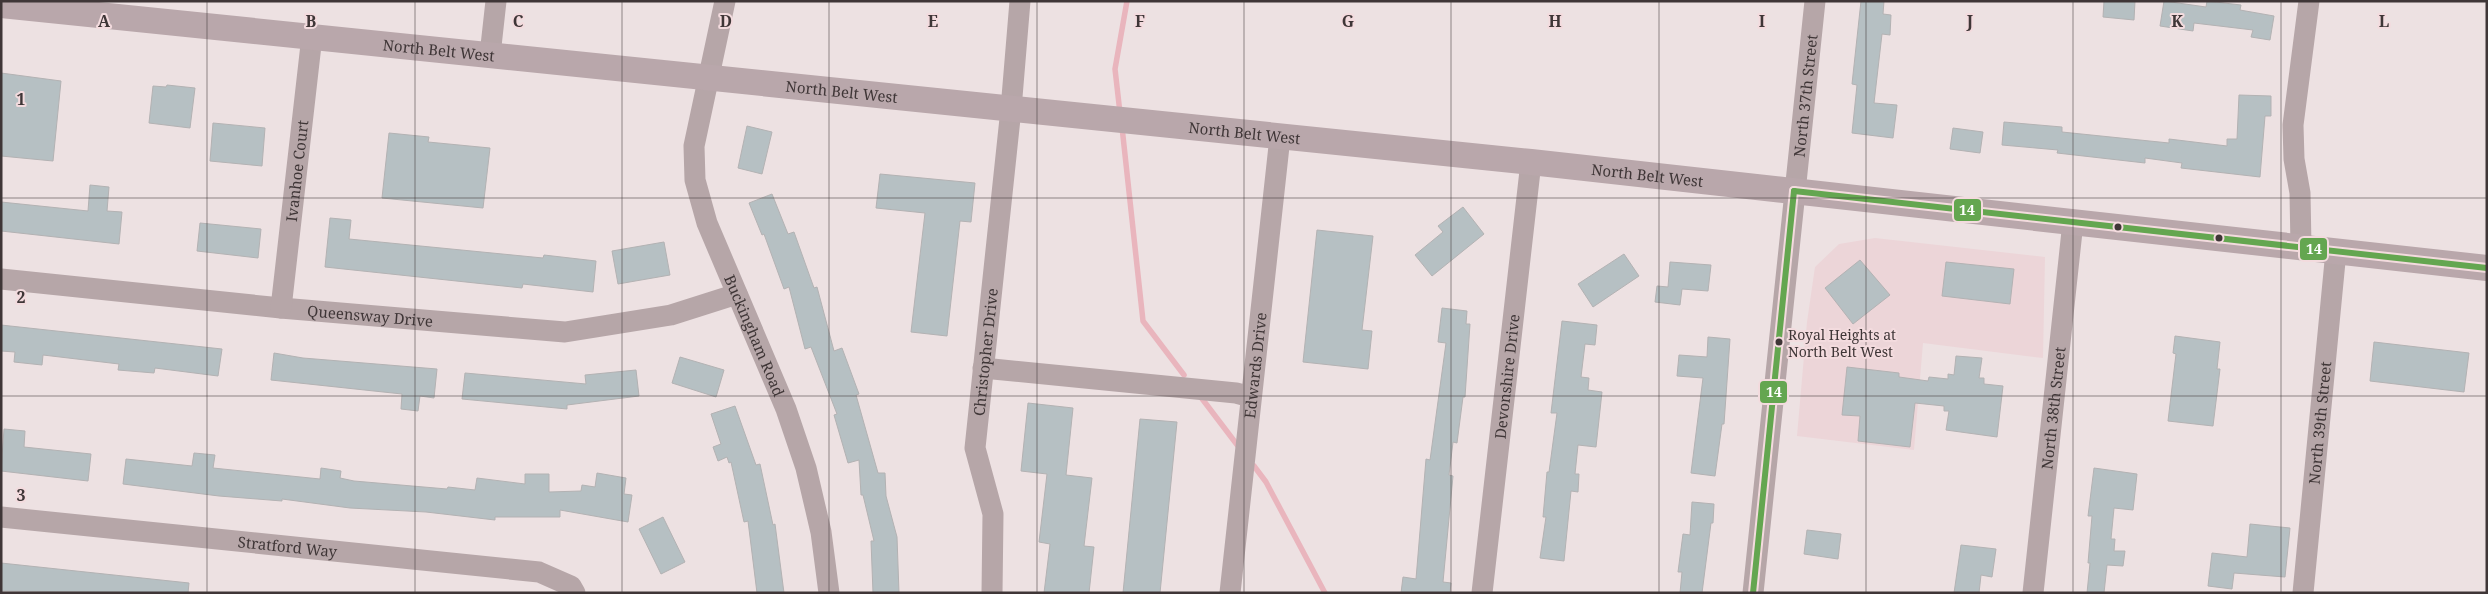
<svg xmlns="http://www.w3.org/2000/svg" width="2488" height="594" font-family="'Noto Serif',serif">
  <rect width="100%" height="100%" fill="#ede1e2"/>
  <!-- built -->
  <polygon fill="#ecd5d8" points="1875,238 2045,257 2043,358 1923,343 1914,450 1797,436 1807,322 1815,267 1839,244"/>
  <g fill="none" stroke-linecap="round" stroke-linejoin="round">
    <!-- stream -->
    <g stroke="#e9b5bd" stroke-width="5.5">
      <polyline points="1120,113 1115,69 1127,1"/>
      <polyline points="1122,127 1143,321 1184,375"/>
      <polyline points="1200,396 1238,446"/>
      <polyline points="1254,466 1266,482 1325,593"/>
    </g>
  </g>
  <!-- building -->
  <g fill="#b6c0c3" stroke="#b3b2b3">
    <polygon points="1861,1 1884,1 1883,14 1891,15 1890,35 1882,34 1874,103 1897,105 1893,138 1852,133 1857,85 1852,84"/>
    <polygon points="2104,1 2135,1 2134,20 2103,17"/>
    <polygon points="2164,1 2206,7 2207,1 2241,5 2240,10 2274,16 2270,40 2251,37 2253,30 2194,23 2193,31 2160,26"/>
    <polygon points="1,73 61,81 53,161 1,156"/>
    <polygon points="167,85 195,88 190,128 149,123 153,86 166,87"/>
    <polygon points="2239,95 2271,96 2271,116 2265,116 2260,177 2181,168 2182,163 2145,158 2145,163 2057,153 2058,150 2002,145 2004,122 2062,127 2062,132 2169,143 2169,139 2227,146 2227,139 2237,139"/>
    <polygon points="213,123 265,128 262,166 210,161"/>
    <polygon points="747,126 772,132 762,174 738,168"/>
    <polygon points="1953,128 1983,132 1980,153 1950,149"/>
    <polygon points="389,133 429,137 428,142 490,148 483,208 382,198"/>
    <polygon points="880,174 975,183 971,222 960,221 947,336 911,332 925,213 876,208"/>
    <polygon points="90,185 109,187 107,211 122,212 119,244 1,231 1,202 88,211"/>
    <polygon points="772,194 788,234 794,232 814,288 817,287 834,351 842,348 859,394 856,395 878,473 885,473 886,496 897,537 899,593 873,593 871,541 874,541 863,495 861,495 859,460 848,463 834,415 837,414 811,347 805,349 789,287 784,289 764,234 762,235 749,203"/>
    <polygon points="1463,207 1484,234 1432,276 1415,255 1443,232 1438,226"/>
    <polygon points="330,218 351,220 349,239 543,258 544,255 596,261 593,292 523,284 522,288 325,267"/>
    <polygon points="200,223 261,229 258,258 197,251"/>
    <polygon points="1317,230 1373,236 1362,330 1372,331 1368,369 1303,362"/>
    <polygon points="664,242 670,275 618,284 612,251"/>
    <polygon points="1624,254 1639,276 1593,307 1578,284"/>
    <polygon points="1860,260 1890,295 1853,324 1825,288"/>
    <polygon points="1670,262 1711,265 1708,291 1682,289 1680,305 1655,302 1657,286 1668,287"/>
    <polygon points="1946,262 2014,269 2010,304 1942,296"/>
    <polygon points="1442,308 1467,311 1466,324 1470,324 1465,397 1463,397 1457,443 1453,442 1449,475 1453,476 1443,582 1451,583 1450,593 1401,593 1403,577 1416,579 1426,459 1430,460 1446,343 1438,342"/>
    <polygon points="1562,321 1597,325 1595,345 1585,344 1581,377 1589,378 1588,390 1602,392 1596,447 1578,445 1575,474 1579,474 1578,492 1571,491 1564,561 1540,558 1546,517 1543,517 1547,472 1549,472 1557,413 1551,413"/>
    <polygon points="1,325 222,349 218,376 155,368 154,373 118,370 119,364 43,355 42,365 14,362 15,352 1,351"/>
    <polygon points="2175,336 2220,342 2217,369 2220,369 2213,426 2168,421 2176,354 2173,353"/>
    <polygon points="1708,337 1730,339 1724,424 1722,424 1715,476 1691,473 1703,378 1677,376 1679,355 1707,357"/>
    <polygon points="2374,342 2469,353 2464,392 2370,381"/>
    <polygon points="274,353 303,358 437,369 434,398 420,396 418,411 401,409 402,394 271,380"/>
    <polygon points="1956,356 1982,358 1979,378 1984,378 1984,384 2003,386 1997,437 1946,430 1949,411 1944,411 1944,406 1915,403 1910,447 1858,441 1860,416 1842,415 1847,367 1899,373 1899,377 1928,381 1929,377 1948,379 1948,374 1954,375"/>
    <polygon points="680,357 724,370 716,397 672,383"/>
    <polygon points="636,370 639,396 567,405 567,409 462,399 465,373 586,384 585,375"/>
    <polygon points="1028,403 1073,408 1066,475 1092,478 1084,546 1094,547 1089,593 1044,593 1050,544 1039,542 1047,474 1021,471"/>
    <polygon points="735,406 756,465 760,464 773,525 775,524 784,593 757,593 748,521 744,522 731,462 729,463 727,457 718,461 713,447 721,444 711,414"/>
    <polygon points="1140,419 1177,422 1160,593 1123,593"/>
    <polygon points="4,429 25,431 24,447 91,454 88,481 1,471"/>
    <polygon points="194,453 215,455 213,468 320,479 321,468 341,471 340,478 354,481 447,489 448,487 475,490 477,478 525,484 525,474 549,474 549,492 581,491 582,485 595,487 597,473 626,478 624,494 632,495 628,522 560,510 560,517 495,517 495,520 426,512 350,508 282,499 282,501 219,496 123,484 126,459 192,466"/>
    <polygon points="2094,468 2137,474 2133,510 2114,508 2111,539 2115,539 2114,551 2125,551 2123,566 2107,565 2104,593 2087,593 2090,563 2088,563 2092,516 2088,516"/>
    <polygon points="1692,502 1714,504 1713,523 1711,523 1702,593 1680,593 1682,572 1678,572 1683,534 1690,535"/>
    <polygon points="663,517 685,562 661,574 639,529"/>
    <polygon points="2250,524 2290,528 2285,577 2234,573 2232,589 2208,586 2212,553 2247,557"/>
    <polygon points="1807,530 1841,534 1838,559 1804,554"/>
    <polygon points="1961,545 1996,549 1992,577 1981,575 1979,593 1954,593"/>
    <polygon points="1,563 189,583 188,593 1,591"/>
  </g>
  <g fill="none" stroke-linecap="round" stroke-linejoin="round">
    <!-- minor -->
    <g stroke="#b6a6a8" stroke-width="21">
      <path id="s1" d="M725 1 694 146 695 180 707 223 786 409 806 468 821 532 829 593"/>
      <polyline points="490,55 496,1"/>
      <polyline points="2301,247 2300,193 2294,159 2293,125 2309,1"/>
      <path id="s2" d="M1 279 281 308 565 332 671 315 737 294"/>
      <path id="s3" d="M281 308 312 36"/>
      <polyline points="983,368 1236,393 1251,397"/>
      <path id="s4" d="M1 517 539 572 571 586 575 593"/>
      <path id="s5" d="M992 593 993 514 975 448 1011 109 1020 1"/>
      <path id="s6" d="M1230 593 1280 137"/>
      <path id="s7" d="M1482 593 1531 162"/>
      <path id="s8" d="M1753 593 1815 1"/>
      <path id="s9" d="M2033 593 2073 222"/>
      <path id="s10" d="M2303 593 2336 251"/>
    </g>
    <!-- major -->
    <path stroke="#b9a7ab" stroke-width="26" id="s11" d="M1 5 1531 162 2487 268"/>
    <!-- bus-1 casing -->
    <g stroke="#f3dbde" stroke-width="10">
      <g id="bus-1">
        <polyline points="1794,191 2487,268"/>
        <polyline points="1753,593 1794,191"/>
      </g>
    </g>
    <!-- bus-1 -->
    <use href="#bus-1" stroke="#64a650" stroke-width="6"/>
  </g>
  <!-- grid -->
  <path fill="none" stroke="#3f3637" stroke-width="1" stroke-opacity="0.55" d="M207 1V593M415 1V593M622 1V593M829 1V593M1037 1V593M1244 1V593M1451 1V593M1659 1V593M1866 1V593M2073 1V593M2281 1V593M1 198H2487M1 396H2487"/>
  <!-- markers -->
  <g fill="#3f3637" stroke="#f3dbde" stroke-width="2">
    <circle cx="2118" cy="227" r="4.5"/>
    <circle cx="2219" cy="238" r="4.5"/>
    <circle cx="1779" cy="342" r="4.5"/>
  </g>
  <g text-anchor="middle" dominant-baseline="central" stroke-width="4" stroke-linejoin="round" paint-order="stroke">
    <!-- bus labels -->
    <g font-size="14" fill="#3f3637" stroke="#f3dbde" text-anchor="start">
      <text x="1788" y="334">Royal Heights at<tspan x="1788" dy="17">North Belt West</tspan></text>
    </g>
    <!-- street labels -->
    <g font-size="15" fill="#3f3637" stroke="#f3dbde">
      <text stroke="none"><textPath href="#s11" startOffset="440">North Belt West</textPath></text>
      <text stroke="none"><textPath href="#s11" startOffset="845">North Belt West</textPath></text>
      <text stroke="none"><textPath href="#s8" startOffset="500">North 37th Street</textPath></text>
      <text stroke="none"><textPath href="#s11" startOffset="1250">North Belt West</textPath></text>
      <text stroke="none"><textPath href="#s3" startOffset="138">Ivanhoe Court</textPath></text>
      <text stroke="none"><textPath href="#s11" startOffset="1655">North Belt West</textPath></text>
      <text stroke="none"><textPath href="#s2" startOffset="371">Queensway Drive</textPath></text>
      <text stroke="none"><textPath href="#s1" startOffset="349">Buckingham Road</textPath></text>
      <text stroke="none"><textPath href="#s5" startOffset="244">Christopher Drive</textPath></text>
      <text stroke="none"><textPath href="#s6" startOffset="229">Edwards Drive</textPath></text>
      <text stroke="none"><textPath href="#s7" startOffset="218">Devonshire Drive</textPath></text>
      <text stroke="none"><textPath href="#s9" startOffset="186">North 38th Street</textPath></text>
      <text stroke="none"><textPath href="#s10" startOffset="171">North 39th Street</textPath></text>
      <text stroke="none"><textPath href="#s4" startOffset="288">Stratford Way</textPath></text>
    </g>
  </g>
  <g font-size="16" text-anchor="middle" font-weight="bold" fill="#3f3637" stroke="#f3dbde" stroke-width="4" stroke-linejoin="round" paint-order="stroke">
    <text x="104" y="27">A</text>
    <text x="311" y="27">B</text>
    <text x="518" y="27">C</text>
    <text x="726" y="27">D</text>
    <text x="933" y="27">E</text>
    <text x="1140" y="27">F</text>
    <text x="1348" y="27">G</text>
    <text x="1555" y="27">H</text>
    <text x="1762" y="27">I</text>
    <text x="1970" y="27">J</text>
    <text x="2177" y="27">K</text>
    <text x="2384" y="27">L</text>
    <text x="21" y="105">1</text>
    <text x="21" y="303">2</text>
    <text x="21" y="501">3</text>
  </g>
  <g stroke="#f3dbde" stroke-width="2">
    <rect x="1953" y="198" width="29" height="24" rx="5" fill="#64a650"/>
    <rect x="2299" y="237" width="29" height="24" rx="5" fill="#64a650"/>
    <rect x="1759" y="380" width="29" height="24" rx="5" fill="#64a650"/>
  </g>
  <g font-size="14" text-anchor="middle" font-weight="bold" fill="#fff">
    <text x="1967" y="215">14</text>
    <text x="2314" y="254">14</text>
    <text x="1774" y="397">14</text>
  </g>
  <!-- border -->
  <rect width="2488" height="594" fill="none" stroke="#3f3637" stroke-width="5"/>
</svg>
